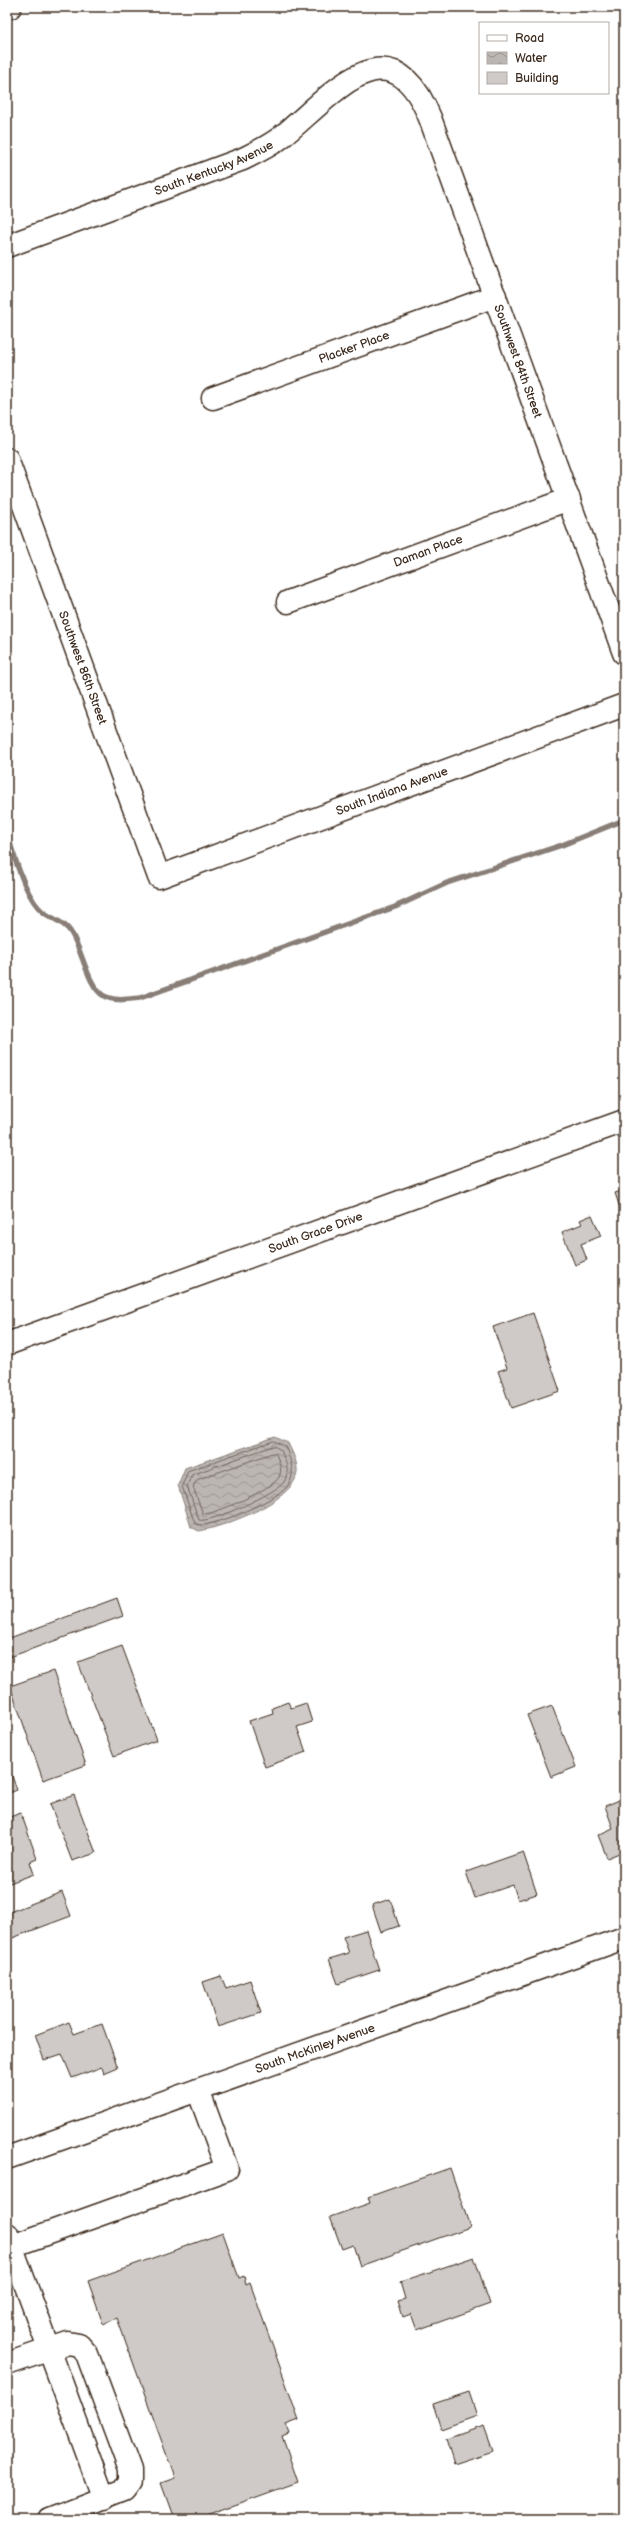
<svg xmlns="http://www.w3.org/2000/svg" width="631" height="2526" font-family="'Balsamiq Sans',sans-serif">
  <defs>
    <pattern id="water-waves" width="16" height="10" patternUnits="userSpaceOnUse"><rect width="16" height="10" fill="#bcb6b3"/><path d="M0 5q4-4 8 0t8 0" fill="none" stroke="#9a9491"/></pattern>
  </defs>
  <rect width="100%" height="100%" fill="#fff"/>
  <filter id="ink" filterUnits="userSpaceOnUse"><feTurbulence type="fractalNoise" baseFrequency=".025" numOctaves="2"/><feDisplacementMap in="SourceGraphic" scale="8" xChannelSelector="R" yChannelSelector="G"/><feConvolveMatrix kernelMatrix="1 2 1 2 8 2 1 2 1" color-interpolation-filters="sRGB"/></filter>
  <g filter="url(#ink)">
    <!-- water -->
    <path fill="url(#water-waves)" stroke="#887e77" d="M275 1437 288 1443C291 1450 297 1460 297 1469 300 1499 224 1527 199 1531L191 1527 178 1485 185 1468Z"/>
    <g fill="none" stroke-linecap="round" stroke-linejoin="round">
      <!-- shore -->
      <g stroke="#6f625a" stroke-width="1">
        <path d="M274 1441 285 1446C290 1459 297 1474 287 1487 277 1499 208 1531 195 1524L182 1486 188 1471Z"/>
        <path d="M274 1446 281 1450C285 1461 291 1470 284 1482 278 1492 209 1524 199 1520L187 1486 192 1475Z"/>
        <path d="M273 1453 276 1454C279 1462 283 1469 279 1477 274 1488 214 1515 203 1514L193 1487 197 1480Z"/>
      </g>
      <!-- stream -->
      <path stroke="#887e77" stroke-width="5.5" d="M7 835C15 857 25 897 43 912 52 919 63 921 70 931 82 948 87 986 104 996 115 1002 129 999 140 998L395 907 447 883 562 845 624 820"/>
    </g>
    <!-- building -->
    <g fill="#cfcac7" stroke="#3b2a1e">
      <polygon points="624,1190 624,1220 615,1193"/>
      <polygon points="592,1215 601,1236 581,1244 587,1260 575,1265 562,1232 582,1224 580,1220"/>
      <polygon points="533,1313 560,1391 511,1408 498,1371 507,1368 493,1327"/>
      <polygon points="117,1598 123,1616 7,1658 7,1639"/>
      <polygon points="122,1646 157,1740 114,1756 78,1662"/>
      <polygon points="53,1671 86,1765 43,1780 10,1686"/>
      <polygon points="288,1702 291,1708 306,1703 312,1722 297,1727 306,1752 265,1767 249,1721 273,1713 272,1708"/>
      <polygon points="552,1706 576,1767 551,1777 527,1715"/>
      <polygon points="7,1762 17,1790 7,1794"/>
      <polygon points="74,1795 96,1853 72,1861 50,1804"/>
      <polygon points="624,1798 624,1851 607,1858 598,1835 613,1828 605,1806"/>
      <polygon points="21,1813 37,1859 30,1862 34,1874 7,1884 7,1818"/>
      <polygon points="523,1852 537,1894 518,1900 513,1885 475,1898 466,1872"/>
      <polygon points="62,1892 71,1916 7,1940 7,1913"/>
      <polygon points="390,1899 399,1926 381,1932 372,1905"/>
      <polygon points="366,1930 379,1970 338,1984 329,1959 349,1953 343,1937"/>
      <polygon points="221,1976 226,1988 250,1980 261,2013 218,2027 203,1982"/>
      <polygon points="69,2022 74,2034 102,2024 118,2068 104,2074 102,2067 72,2078 62,2054 44,2060 35,2035"/>
      <polygon points="450,2168 470,2227 360,2266 353,2245 342,2249 330,2217 370,2203 368,2197"/>
      <polygon points="223,2233 239,2278 244,2276 246,2285 250,2283 299,2420 286,2425 289,2433 282,2436 298,2482 196,2519 174,2519 161,2483 175,2478 117,2318 103,2324 88,2281"/>
      <polygon points="474,2257 490,2304 417,2330 411,2314 403,2317 398,2301 405,2299 400,2282"/>
      <polygon points="469,2392 477,2416 441,2429 433,2404"/>
      <polygon points="484,2426 493,2451 454,2464 446,2439"/>
    </g>
    <g fill="none" stroke-linecap="round" stroke-linejoin="round">
      <!-- minor casing -->
      <g stroke="#3b2a1e" stroke-width="25">
        <g id="minor">
          <polyline points="7,8 10,7"/>
          <path id="s1" d="M7 246 243 159C255 153 268 147 280 138 330 99 389 17 430 118L624 653"/>
          <path id="s2" d="M213 398 495 296"/>
          <path id="s3" d="M7 459 159 877 624 705"/>
          <path id="s4" d="M288 602 569 499"/>
          <path id="s5" d="M7 1344 624 1121"/>
          <path id="s6" d="M7 2158 624 1938"/>
          <polyline points="7,2234 104,2499"/>
          <polyline points="12,2246 227,2169 198,2090"/>
          <polyline points="7,2364 68,2343 79,2345 87,2354 130,2470 130,2482 124,2490 49,2519"/>
        </g>
      </g>
      <!-- minor -->
      <use href="#minor" stroke="#fff" stroke-width="22"/>
    </g>
  </g>
  <g text-anchor="middle" dominant-baseline="central" stroke-width="4" stroke-linejoin="round" paint-order="stroke">
    <!-- street labels -->
    <g font-size="12" fill="#3b2a1e" stroke="#fff">
      <text stroke="none"><textPath href="#s1" startOffset="221">South Kentucky Avenue</textPath></text>
      <text stroke="none"><textPath href="#s2" startOffset="150">Placker Place</textPath></text>
      <text stroke="none"><textPath href="#s1" startOffset="750">Southwest 84th Street</textPath></text>
      <text stroke="none"><textPath href="#s4" startOffset="149">Daman Place</textPath></text>
      <text stroke="none"><textPath href="#s3" startOffset="222">Southwest 86th Street</textPath></text>
      <text stroke="none"><textPath href="#s3" startOffset="693">South Indiana Avenue</textPath></text>
      <text stroke="none"><textPath href="#s5" startOffset="328">South Grace Drive</textPath></text>
      <text stroke="none"><textPath href="#s6" startOffset="327">South McKinley Avenue</textPath></text>
    </g>
  </g>
  <!-- margin -->
  <rect width="631" height="2526" fill="none" stroke="#fff" stroke-width="24"/>
  <rect x="12" y="12" width="607" height="2502" fill="none" stroke="#3b2a1e" stroke-width="1.5" filter="url(#ink)"/>
  <!-- legend -->
  <rect x="479" y="22" width="130" height="72" fill="#ffffff" stroke="#b1aaa5"/>
  <rect x="487" y="35" width="20" height="6" fill="#ffffff" stroke="#b1aaa5"/>
  <text x="515" y="42" font-size="12" fill="#3b2a1e">Road</text>
  <rect x="487" y="52" width="20" height="12" fill="url(#water-waves)" stroke="#b1aaa5"/>
  <text x="515" y="62" font-size="12" fill="#3b2a1e">Water</text>
  <rect x="487" y="72" width="20" height="12" fill="#cfcac7" stroke="#b1aaa5"/>
  <text x="515" y="82" font-size="12" fill="#3b2a1e">Building</text>
</svg>
